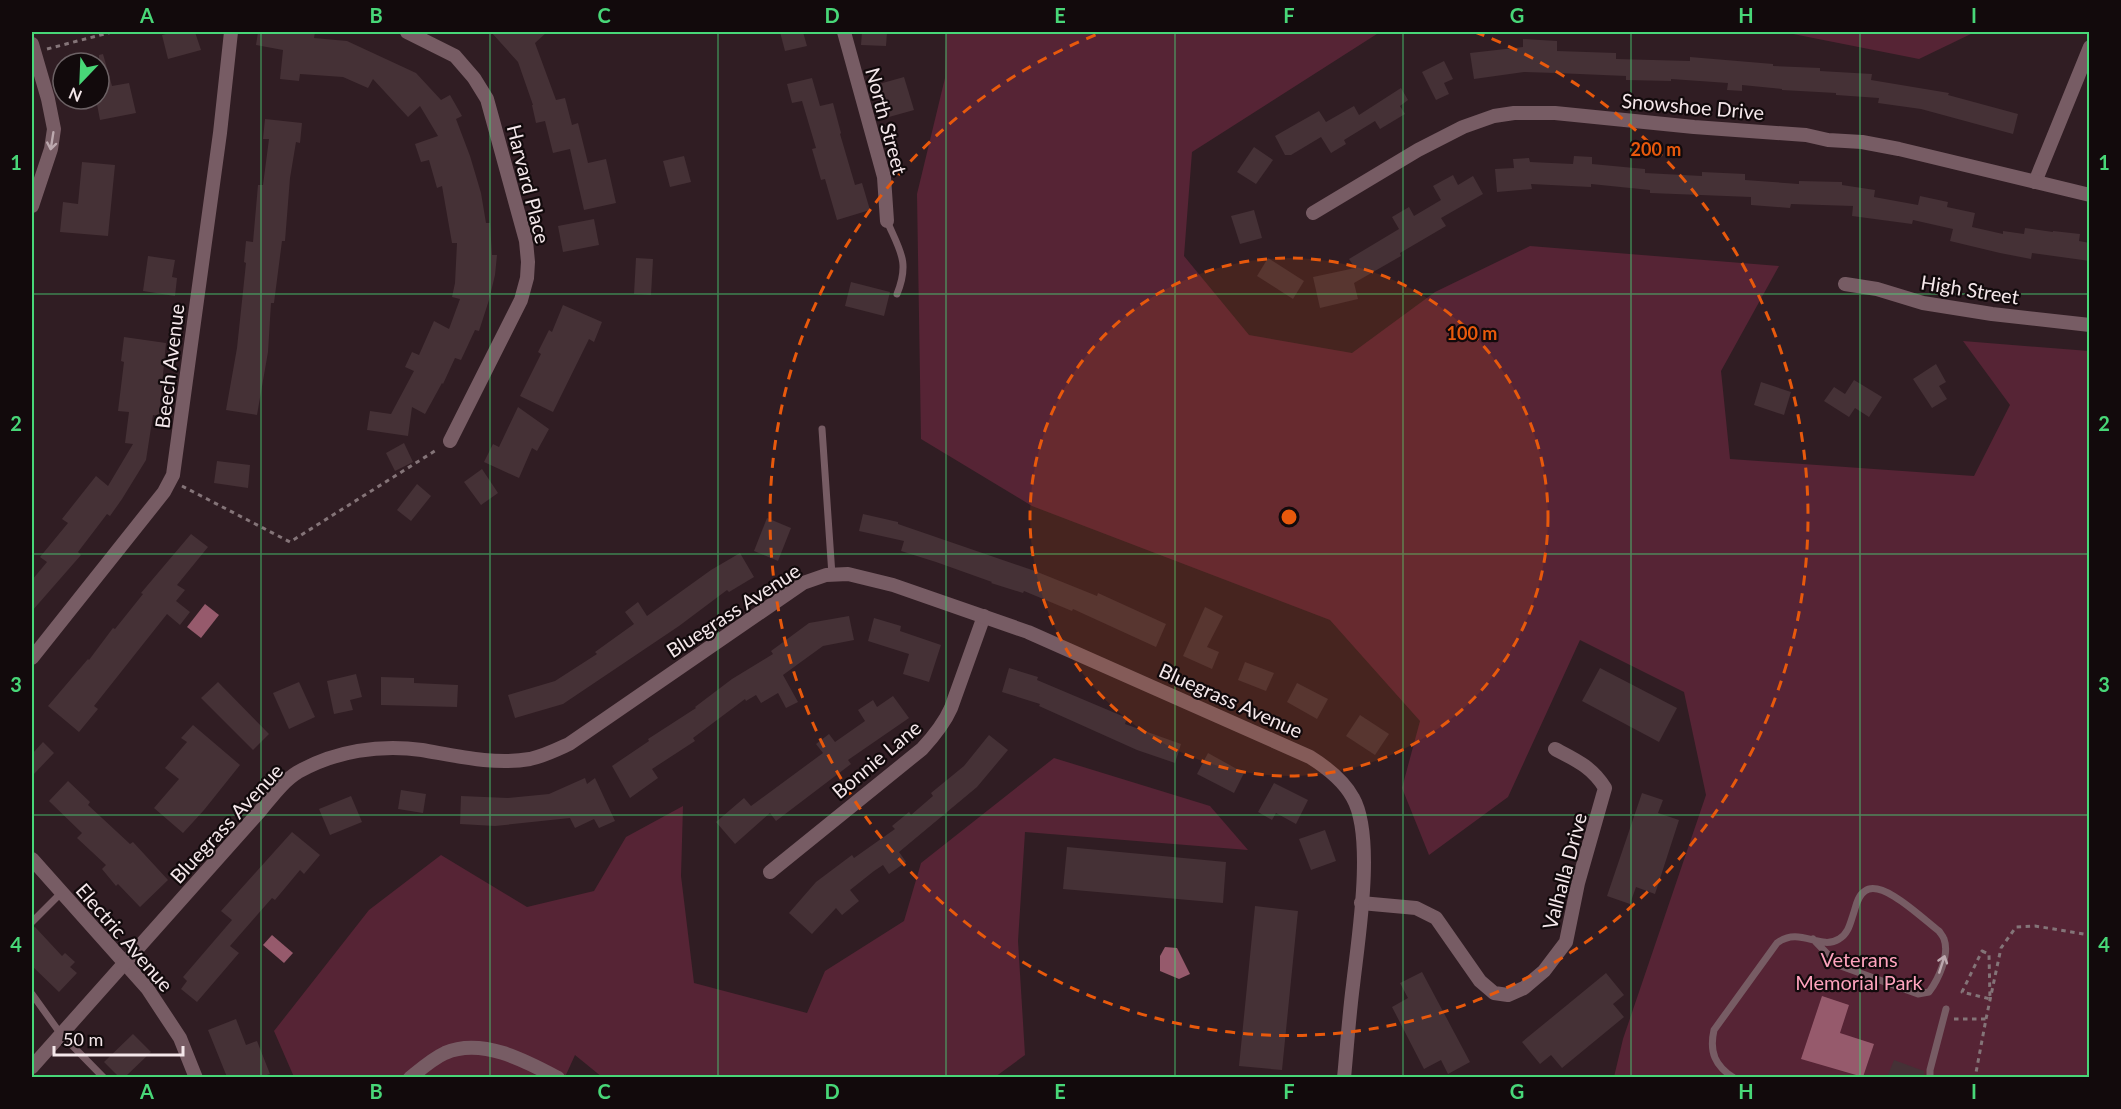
<svg xmlns="http://www.w3.org/2000/svg" width="2121" height="1109" font-family="Lato,sans-serif">
  <rect width="100%" height="100%" fill="#301d23"/>
  <!-- green -->
  <g fill="#562435">
    <polygon points="946,32 1380,32 1192,152 1184,256 1249,335 1352,353 1435,292 1530,246 1779,266 1721,371 1730,459 1974,476 2010,405 1963,341 2089,351 2089,1077 1614,1077 1623,1039 1706,795 1684,692 1580,640 1508,797 1429,855 1402,788 1420,721 1330,620 1032,506 921,439 917,194 945,78"/>
    <polygon points="1783,32 1975,32 1919,59"/>
    <polygon points="1054,758 1210,806 1248,850 1025,832 1018,941 1025,1055 995,1077 602,1077 575,1055 565,1077 294,1077 274,1031 369,910 441,855 527,907 594,891 626,837 683,806 681,876 694,983 807,1013 825,971 904,921 921,863"/>
  </g>
  <!-- water -->
  <g fill="#965a6c">
    <polygon points="205,604 219,615 201,638 187,627"/>
    <polygon points="272,935 293,953 284,963 263,945"/>
    <polygon points="1165,947 1177,948 1190,974 1179,979 1160,971 1160,956"/>
    <polygon points="1822,996 1849,1005 1840,1033 1874,1044 1863,1077 1801,1059"/>
  </g>
  <!-- building -->
  <g fill="#453136">
    <polygon points="173,32 195,32 201,50 168,59 162,35"/>
    <polygon points="258,32 315,32 314,38 347,41 416,73 441,100 450,95 462,116 456,119 470,156 481,193 486,223 490,223 492,255 497,255 495,275 489,300 479,331 475,330 461,360 455,358 443,384 442,383 425,414 412,407 408,436 367,430 370,411 391,414 414,371 405,367 412,352 419,355 434,321 449,329 460,299 452,297 455,283 457,243 452,243 442,186 437,188 429,160 421,162 415,144 438,136 420,106 408,117 373,79 368,88 343,77 300,74 299,81 280,79 283,50 256,45"/>
    <polygon points="491,32 547,32 535,43 556,100 565,98 572,125 578,123 588,163 606,159 616,203 584,210 570,149 553,153 545,121 536,123 532,105 533,105 518,62"/>
    <polygon points="780,32 803,32 807,46 785,51"/>
    <polygon points="862,32 887,32 886,46 861,45"/>
    <polygon points="1523,39 1557,41 1557,51 1616,53 1616,59 1690,61 1690,57 1773,64 1773,66 1820,68 1820,71 1872,74 1871,80 1949,93 1948,95 2018,114 2013,134 1921,109 1878,103 1879,98 1836,95 1836,93 1782,90 1782,89 1742,85 1742,91 1727,90 1728,83 1671,79 1671,81 1626,80 1626,76 1556,73 1524,72 1474,79 1470,53 1523,47"/>
    <polygon points="103,54 112,86 129,83 136,113 100,120 96,99 99,99 99,55"/>
    <polygon points="1444,61 1453,79 1444,83 1449,94 1436,100 1422,72"/>
    <polygon points="904,77 914,110 889,117 879,84"/>
    <polygon points="812,78 820,106 833,103 841,133 840,134 855,185 862,183 870,210 837,220 825,179 821,180 812,149 816,148 802,101 792,103 787,84"/>
    <polygon points="1401,88 1408,100 1400,106 1405,114 1380,129 1375,121 1344,140 1346,144 1331,153 1321,137 1291,155 1285,155 1275,136 1319,111 1326,122 1354,106 1359,115"/>
    <polygon points="265,119 302,123 300,143 296,142 290,178 285,241 282,241 274,303 271,303 268,352 257,415 226,410 237,348 246,263 244,262 246,241 253,242 258,185 263,185 269,139 263,139"/>
    <polygon points="1254,147 1273,160 1256,184 1237,172"/>
    <polygon points="684,156 691,182 670,187 663,161"/>
    <polygon points="1574,156 1592,157 1592,164 1645,169 1645,173 1702,176 1702,172 1745,174 1745,180 1799,184 1799,181 1842,182 1842,185 1875,190 1874,197 1918,205 1920,196 1948,202 1947,207 1975,213 1972,227 2003,234 2003,231 2024,234 2025,228 2053,232 2053,231 2080,234 2079,241 2090,243 2090,261 2032,253 2031,259 2000,253 1950,241 1953,229 1913,220 1912,224 1852,216 1853,206 1791,204 1790,208 1751,205 1751,197 1650,193 1650,190 1591,184 1591,187 1531,184 1532,189 1497,192 1495,169 1514,168 1513,159 1529,158 1530,162 1573,164"/>
    <polygon points="82,162 115,165 108,236 60,232 63,202 78,204"/>
    <polygon points="1453,175 1458,185 1473,176 1483,194 1441,218 1446,226 1400,253 1401,256 1354,283 1358,299 1320,308 1313,277 1355,268 1349,259 1399,229 1392,217 1409,207 1414,216 1441,200 1433,186"/>
    <polygon points="1254,210 1262,238 1240,244 1231,216"/>
    <polygon points="594,219 599,245 563,252 558,226"/>
    <polygon points="148,256 175,260 172,277 177,278 175,296 143,291"/>
    <polygon points="636,258 653,259 651,295 634,294"/>
    <polygon points="1268,258 1304,281 1293,299 1257,276"/>
    <polygon points="851,282 890,292 884,316 845,306"/>
    <polygon points="563,305 602,322 594,342 589,339 553,412 520,396 541,354 538,352 549,330 552,332"/>
    <polygon points="124,337 166,343 159,416 153,415 146,460 122,499 110,516 107,514 78,552 81,555 32,611 32,580 47,562 40,557 68,523 62,519 96,476 108,486 133,444 125,443 129,412 118,411 124,362 121,361"/>
    <polygon points="1936,364 1946,382 1939,386 1947,399 1932,408 1913,379"/>
    <polygon points="1854,380 1882,397 1869,417 1855,408 1849,417 1824,401 1834,387 1845,394"/>
    <polygon points="1761,382 1791,392 1784,415 1754,405"/>
    <polygon points="518,407 549,429 537,451 532,448 519,478 484,462 493,444 499,447"/>
    <polygon points="404,443 413,462 395,471 386,453"/>
    <polygon points="217,461 250,465 248,488 214,483"/>
    <polygon points="482,469 498,493 481,505 464,482"/>
    <polygon points="417,484 431,496 411,521 397,510"/>
    <polygon points="863,514 898,522 898,524 1035,571 1097,596 1098,593 1166,624 1156,647 1073,609 1072,611 1024,591 1023,593 991,583 992,582 936,562 901,551 904,541 859,531"/>
    <polygon points="767,518 791,528 778,561 754,551"/>
    <polygon points="191,534 208,547 177,585 185,590 176,601 190,612 180,625 167,614 94,706 98,709 79,732 48,706 88,659 89,660 113,628 115,629 143,594 141,593"/>
    <polygon points="740,553 754,577 729,592 727,590 679,626 563,704 515,718 508,695 555,681 597,654 595,652 634,624 625,612 638,602 647,616 711,570"/>
    <polygon points="1205,607 1223,616 1207,647 1219,652 1212,669 1183,656"/>
    <polygon points="849,616 854,640 823,646 783,675 798,702 786,708 778,693 761,703 756,695 746,701 745,699 693,738 695,741 652,769 658,778 630,798 612,766 649,741 648,739 696,708 695,707 732,679 773,654 771,651 809,623"/>
    <polygon points="874,618 901,626 900,631 941,645 929,682 903,674 909,654 868,641"/>
    <polygon points="1245,662 1274,673 1266,691 1238,680"/>
    <polygon points="1009,668 1038,677 1037,680 1127,718 1125,724 1181,744 1175,763 1137,750 1039,706 1040,704 1002,692"/>
    <polygon points="1600,668 1677,708 1659,742 1582,701"/>
    <polygon points="356,674 362,697 350,700 353,710 334,714 327,681"/>
    <polygon points="381,677 414,678 414,683 458,685 457,707 381,705"/>
    <polygon points="218,682 269,734 253,750 201,698"/>
    <polygon points="299,682 315,717 289,729 273,693"/>
    <polygon points="1297,683 1328,699 1317,719 1287,702"/>
    <polygon points="893,696 909,718 848,760 851,764 776,821 770,813 735,844 716,822 744,798 751,806 823,753 816,744 829,734 835,742 865,721 858,710 873,700 877,707"/>
    <polygon points="1360,715 1389,734 1375,755 1346,736"/>
    <polygon points="193,725 240,765 204,810 183,833 154,808 179,779 165,768 187,742 181,738"/>
    <polygon points="989,735 1008,750 977,787 899,852 906,862 889,874 883,865 874,871 850,890 859,901 842,915 836,908 812,934 789,913 816,882 852,855 854,858 895,829 892,826 909,812 911,815 933,796 931,793 964,766"/>
    <polygon points="43,742 54,753 32,776 32,754"/>
    <polygon points="1208,753 1244,773 1234,793 1197,774"/>
    <polygon points="585,778 587,784 595,778 615,821 599,828 594,819 575,828 570,818 495,826 460,824 461,796 508,798 549,794"/>
    <polygon points="68,781 90,802 88,805 130,844 133,842 168,880 140,907 118,884 116,886 102,869 106,865 77,838 82,833 49,801"/>
    <polygon points="1274,783 1308,800 1296,824 1276,813 1272,820 1258,812"/>
    <polygon points="401,790 426,794 423,813 398,809"/>
    <polygon points="1642,793 1663,800 1658,813 1679,820 1655,894 1636,887 1630,904 1607,896"/>
    <polygon points="351,796 362,822 330,835 319,809"/>
    <polygon points="1325,830 1336,861 1311,870 1299,839"/>
    <polygon points="292,832 320,855 304,874 300,870 275,900 272,898 230,946 239,953 197,1002 181,989 187,981 183,977 232,920 221,911"/>
    <polygon points="1067,847 1226,862 1223,903 1063,889"/>
    <polygon points="1255,906 1298,911 1282,1070 1239,1066"/>
    <polygon points="35,927 62,956 65,953 75,962 70,967 77,973 59,992 32,966 32,928"/>
    <polygon points="1422,972 1470,1062 1448,1074 1441,1060 1424,1069 1392,1007 1408,998 1400,983"/>
    <polygon points="1606,973 1624,995 1613,1004 1624,1017 1562,1068 1551,1055 1540,1064 1522,1042"/>
    <polygon points="236,1019 246,1045 257,1041 270,1074 261,1077 227,1077 208,1030"/>
    <polygon points="133,1034 151,1052 125,1077 119,1077 104,1062"/>
    <polygon points="1894,1060 1924,1071 1924,1077 1887,1077"/>
  </g>
  <g fill="none" stroke-linecap="round" stroke-linejoin="round">
    <!-- path -->
    <g stroke="#847478" stroke-width="3" stroke-dasharray="4.5 4.5" stroke-linecap="butt">
      <polyline points="47,49 112,32"/>
      <polyline points="182,486 290,542 438,449"/>
      <polygon points="1982,951 1989,954 1990,999 1962,992"/>
      <polyline points="1954,1019 1986,1019 1975,1078"/>
      <polyline points="1986,1019 2001,948 2016,927 2035,926 2090,935"/>
    </g>
    <!-- lane -->
    <g stroke="#775c64" stroke-width="7">
      <path d="M887 221C900 251 910 262 897 294"/>
      <polyline points="822,429 832,575"/>
      <polyline points="32,922 61,893"/>
      <polyline points="32,994 60,1033 104,1078"/>
      <path d="M1734 1078C1715 1066 1709 1052 1714 1030L1777 943C1800 926 1820 951 1839 939 1848 934 1850 924 1853 915 1856 907 1857 896 1865 891 1882 878 1924 920 1939 931 1941 934 1943 936 1944 939 1950 955 1938 980 1929 992L1918 994 1838 965 1813 939"/>
      <polyline points="1930,1078 1930,1070 1946,1009"/>
    </g>
    <!-- street -->
    <g stroke="#775c64" stroke-width="14">
      <polyline points="407,32 455,56 474,78 487,99 526,241 528,262 527,278 521,300 450,441"/>
      <polyline points="844,32 884,177 887,221"/>
      <polyline points="32,44 48,99 54,129 51,149 32,206"/>
      <polyline points="2035,182 2090,47"/>
      <polyline points="1313,213 1418,150 1463,127 1494,116 1514,113 1555,113 1694,127 1806,135 1828,140 1862,142 1899,149 2090,195"/>
      <polyline points="1845,284 1877,289 1923,303 1992,314 2090,325"/>
      <polyline points="32,658 164,492 173,475 220,133 231,32"/>
      <polyline points="32,859 147,988 180,1038 196,1078"/>
      <path d="M770 872 922 749C934 736 944 724 951 708L984 616"/>
      <path d="M1361 903 1416 908 1436 918 1480 981 1494 993 1508 995 1524 988 1544 971 1566 942 1578 883 1605 788C1592 767 1576 760 1555 749"/>
      <path d="M32 1067 260 811C271 798 283 781 298 772 335 751 380 744 422 750 457 756 494 765 530 759 544 756 556 750 569 744L803 583 826 575 848 574 893 585 1028 632 1310 757C1326 767 1344 781 1353 798 1375 837 1358 940 1353 985 1349 1016 1347 1047 1344 1078"/>
      <path d="M410 1078C421 1069 432 1059 445 1053 482 1037 526 1061 558 1078"/>
    </g>
  </g>
  <!-- one-way arrows -->
  <defs><path id="oneway-shaft" d="M-6 0H5M1.5-3L5.5 0L1.5 3" fill="none" stroke-width="1.6" stroke-linecap="round" stroke-linejoin="round" transform="scale(1.5)"/></defs>
  <g stroke="#bca8ae">
    <use href="#oneway-shaft" transform="translate(52 141) rotate(99)"/>
    <use href="#oneway-shaft" transform="translate(1942 964) rotate(-72)"/>
  </g>
  <!-- grid -->
  <path fill="none" stroke="#48d778" stroke-width="1.5" stroke-opacity="0.55" d="M261 32V1078M490 32V1078M718 32V1078M946 32V1078M1175 32V1078M1403 32V1078M1631 32V1078M1860 32V1078M32 294H2090M32 554H2090M32 815H2090"/>
  <!-- distance rings -->
  <circle cx="1289" cy="517" r="259" fill="#e8590c" fill-opacity=".12"/>
  <g fill="none" stroke="#e8590c" stroke-width="3" stroke-dasharray="10 8">
    <circle cx="1289" cy="517" r="259"/>
    <path d="M1475 32A519 519 0 1 1 1103 32"/>
  </g>
  <g text-anchor="middle" dominant-baseline="central" stroke-width="4.5" stroke-linejoin="round" paint-order="stroke">
    <!-- street labels -->
    <g font-size="20" fill="#f4e7ea" stroke="#120a0c">
      <text transform="translate(1693 106) rotate(5)">Snowshoe Drive</text>
      <text transform="translate(887 121) rotate(75)">North Street</text>
      <text transform="translate(529 184) rotate(76)">Harvard Place</text>
      <text transform="translate(1970 289) rotate(9)">High Street</text>
      <text transform="translate(169 366) rotate(-83)">Beech Avenue</text>
      <text transform="translate(733 610) rotate(-33)">Bluegrass Avenue</text>
      <text transform="translate(1231 700) rotate(24)">Bluegrass Avenue</text>
      <text transform="translate(876 759) rotate(-40)">Bonnie Lane</text>
      <text transform="translate(226 823) rotate(-47)">Bluegrass Avenue</text>
      <text transform="translate(1564 871) rotate(-75)">Valhalla Drive</text>
      <text transform="translate(125 937) rotate(49)">Electric Avenue</text>
    </g>
    <!-- park labels -->
    <g font-size="20" fill="#fea3bd" stroke="#120a0c">
      <text x="1859" y="959">Veterans<tspan x="1859" dy="23">Memorial Park</tspan></text>
    </g>
  </g>
  <circle cx="1289" cy="517" r="9" fill="#e8590c" stroke="#120a0c" stroke-width="3"/>
  <g font-size="18" text-anchor="middle" font-weight="bold" fill="#e8590c" stroke="#120a0c" stroke-width="4.5" stroke-linejoin="round" paint-order="stroke">
    <text x="1656" y="156">200 m</text>
    <text x="1472" y="340">100 m</text>
  </g>
  <!-- border -->
  <rect width="2121" height="1109" fill="none" stroke="#120a0c" stroke-width="66"/>
  <!-- north arrow -->
  <g transform="translate(81 81) rotate(203)"><circle r="28" fill="#120a0c" stroke="#6c6265" stroke-width="1.5"/>
  <path d="M0-4.5L10 22L0 15L-10 22Z" fill="#48d778"/>
  <text y="-9" font-size="16" font-weight="bold" text-anchor="middle" fill="#f4e7ea">N</text>
  </g>
  <!-- scale -->
  <path d="M54 1046v9h129v-9" fill="none" stroke="#f4e7ea" stroke-width="3"/>
  <text x="63" y="1046" font-size="18" fill="#f4e7ea" stroke="#120a0c" stroke-width="4.5" paint-order="stroke">50 m</text>
  <rect x="33" y="33" width="2055" height="1043" fill="none" stroke="#48d778" stroke-width="2"/>
  <g font-size="20" text-anchor="middle" font-weight="bold" fill="#48d778">
    <text x="147" y="23">A</text>
    <text x="376" y="23">B</text>
    <text x="604" y="23">C</text>
    <text x="832" y="23">D</text>
    <text x="1060" y="23">E</text>
    <text x="1289" y="23">F</text>
    <text x="1517" y="23">G</text>
    <text x="1746" y="23">H</text>
    <text x="1974" y="23">I</text>
    <text x="16" y="170">1</text>
    <text x="2104" y="170">1</text>
    <text x="16" y="431">2</text>
    <text x="2104" y="431">2</text>
    <text x="16" y="692">3</text>
    <text x="2104" y="692">3</text>
    <text x="16" y="952">4</text>
    <text x="2104" y="952">4</text>
    <text x="147" y="1099">A</text>
    <text x="376" y="1099">B</text>
    <text x="604" y="1099">C</text>
    <text x="832" y="1099">D</text>
    <text x="1060" y="1099">E</text>
    <text x="1289" y="1099">F</text>
    <text x="1517" y="1099">G</text>
    <text x="1746" y="1099">H</text>
    <text x="1974" y="1099">I</text>
  </g>
</svg>
